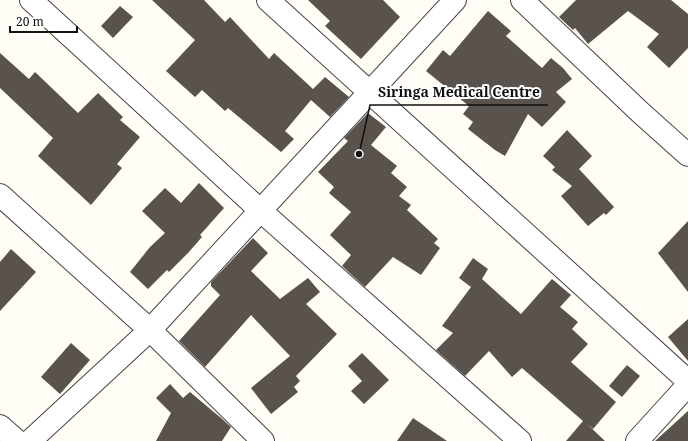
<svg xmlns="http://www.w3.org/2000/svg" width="688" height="441" font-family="'Noto Serif',serif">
  <rect width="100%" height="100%" fill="#fffdf5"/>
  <!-- building -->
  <g fill="#5a524d">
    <polygon points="152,0 204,0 225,22 230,17 269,59 274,53 313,89 325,77 349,97 330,117 311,100 285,131 294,139 281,152 228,108 225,111 202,90 195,97 166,71 195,40"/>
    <polygon points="308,0 383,0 400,17 361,59 325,26 330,21"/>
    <polygon points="576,0 671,0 688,14 688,48 669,68 647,47 659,34 628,11 588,44 575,28 573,30 559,17"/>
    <polygon points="120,6 133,17 113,38 101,26"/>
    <polygon points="488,11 511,31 506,36 542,68 551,58 563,68 572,79 556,92 566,102 542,127 528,114 505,156 495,150 468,129 473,122 463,114 469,106 426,71 443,50 450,56"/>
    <polygon points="0,53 29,79 35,72 78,113 98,93 123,117 120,120 140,137 117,164 122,168 91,205 38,156 53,138 0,88"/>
    <polygon points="368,113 386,127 371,145 397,166 391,173 407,187 399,196 411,205 407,210 438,239 434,243 440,248 421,275 393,257 365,287 342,266 351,255 330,235 351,212 329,193 334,187 318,172 348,141 344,138"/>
    <polygon points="567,130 592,156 579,169 614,207 606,215 604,213 588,226 561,196 572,186 552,170 555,167 543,156"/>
    <polygon points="199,183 224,208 200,235 202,237 188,253 169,272 167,270 148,289 130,272 150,247 165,233 142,211 165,188 181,203"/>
    <polygon points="688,221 688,292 658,253"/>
    <polygon points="253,238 268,253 251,271 280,299 308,278 320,292 306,304 337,334 296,376 300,381 294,387 298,392 271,414 251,388 290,356 251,315 205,367 179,341 220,295 211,286 211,282"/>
    <polygon points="11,249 36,272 0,311 0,262"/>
    <polygon points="473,258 488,269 482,279 521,314 552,279 571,295 560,307 578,322 572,329 588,344 571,362 616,402 593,429 587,424 605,441 566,441 583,421 522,368 512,377 489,351 465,376 436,350 453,333 442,326 471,287 459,278"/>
    <polygon points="688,319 688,361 668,337"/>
    <polygon points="71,343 90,360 60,394 41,377"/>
    <polygon points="362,353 389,380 364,404 351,391 362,381 348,366"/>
    <polygon points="627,365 640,376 622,397 609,386"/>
    <polygon points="170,384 183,398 190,392 215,413 220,417 231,427 222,441 156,441 171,413 156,398"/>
    <polygon points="688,411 688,441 655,441"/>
    <polygon points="413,418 447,441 397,441"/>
  </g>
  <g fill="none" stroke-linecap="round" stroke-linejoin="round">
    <!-- minor casing -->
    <g stroke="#444" stroke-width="24">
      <g id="minor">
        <polyline points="31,0 261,211 520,441"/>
        <polyline points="268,0 688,381"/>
        <polyline points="522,0 641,113 688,155"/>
        <polyline points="0,195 150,330 263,441"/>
        <polyline points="0,426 17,441"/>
        <polyline points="30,441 150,330 455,0"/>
        <polyline points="637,441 688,385"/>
      </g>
    </g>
    <!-- minor -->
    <use href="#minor" stroke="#fff" stroke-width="22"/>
  </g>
  <!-- callouts -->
  <path fill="none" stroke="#111" stroke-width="1.5" d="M359 154L370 105H548"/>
  <circle fill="#111" stroke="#fff" stroke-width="1.5" cx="359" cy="154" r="4"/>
  <g font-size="14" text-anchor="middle" font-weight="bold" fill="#111" stroke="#fff" stroke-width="4" stroke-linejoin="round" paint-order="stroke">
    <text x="459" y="97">Siringa Medical Centre</text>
  </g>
  <!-- scale -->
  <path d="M10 26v6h67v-6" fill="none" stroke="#111111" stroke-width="2"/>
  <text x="16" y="26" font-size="12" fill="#111111" stroke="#ffffff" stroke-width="3" paint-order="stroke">20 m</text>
</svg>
